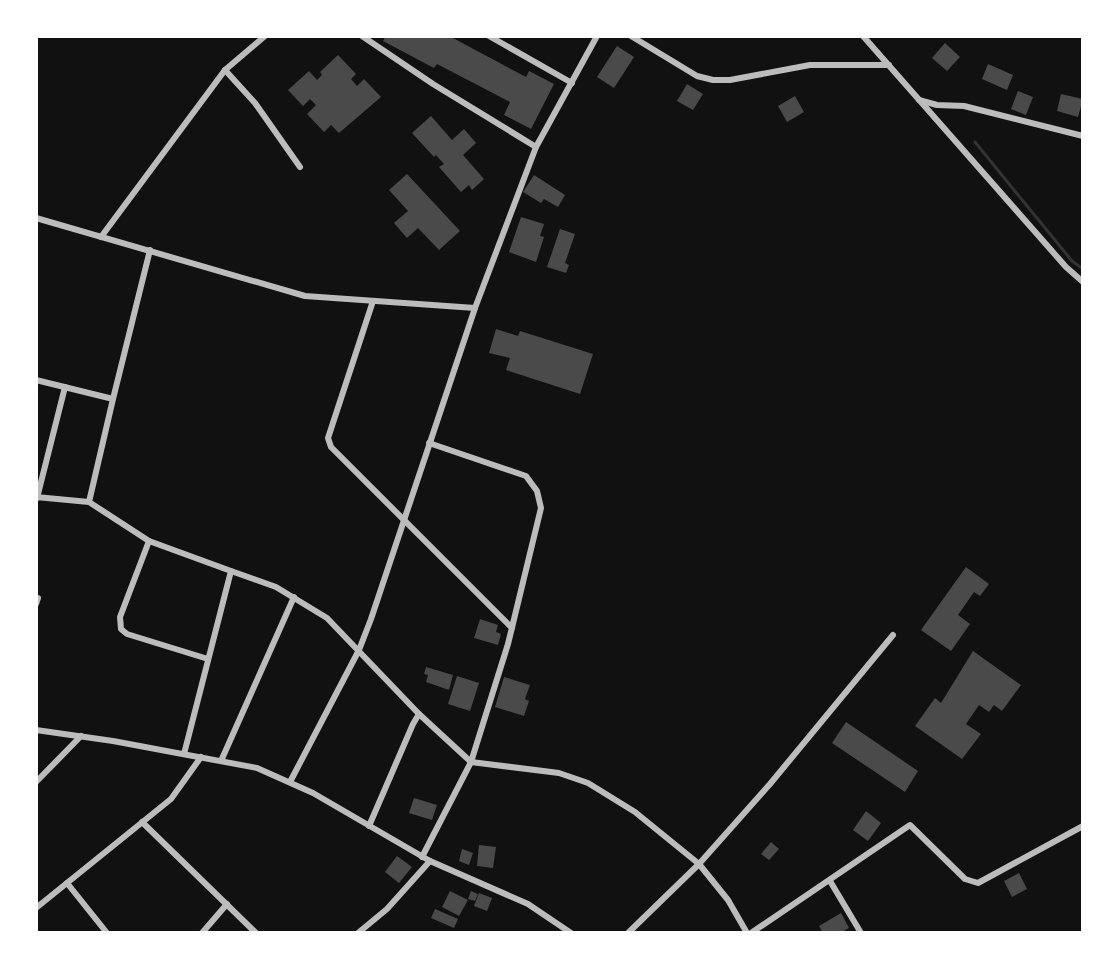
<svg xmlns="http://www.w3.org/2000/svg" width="1119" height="969" font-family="'PT Sans',sans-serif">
  <rect width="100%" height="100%" fill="#111"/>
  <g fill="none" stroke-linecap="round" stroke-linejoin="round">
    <!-- stream -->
    <polyline stroke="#333" stroke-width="3" points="975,142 1072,261 1083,269"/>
  </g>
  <!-- building -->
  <g fill="#4a4a4a">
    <polygon points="386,36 454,36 453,38 526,77 529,71 554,84 531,129 504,115 510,102 437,64 434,68 383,41"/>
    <polygon points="945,43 960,57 947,71 932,58"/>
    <polygon points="617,46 634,57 614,88 597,77"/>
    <polygon points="338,55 356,74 351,79 357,86 364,79 381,97 339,133 331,125 324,132 307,114 316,105 310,99 303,106 288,90 309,71 317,80 322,75 320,72"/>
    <polygon points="988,64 1013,75 1007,90 982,79"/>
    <polygon points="687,84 703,94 693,110 677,101"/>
    <polygon points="1018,91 1033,97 1026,115 1011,109"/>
    <polygon points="1061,94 1083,99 1078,117 1057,111"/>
    <polygon points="795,96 804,112 787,122 778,106"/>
    <polygon points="431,116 452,140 464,129 476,143 463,155 484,179 472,190 469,185 461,192 439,167 444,164 436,155 434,157 412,133"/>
    <polygon points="407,174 460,231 439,250 418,228 407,238 394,223 408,211 389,190"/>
    <polygon points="534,175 565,195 558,207 544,199 541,203 523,192"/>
    <polygon points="521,217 544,224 540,236 544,237 536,262 509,252"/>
    <polygon points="560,229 575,234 565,263 569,265 566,273 547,267"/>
    <polygon points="496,329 518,336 520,331 593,354 580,394 506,370 510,358 489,353"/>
    <polygon points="966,567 989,584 980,596 974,592 958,615 970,624 951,651 921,630"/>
    <polygon points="480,619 498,625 496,632 501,634 498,645 474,638"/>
    <polygon points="973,651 1021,685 1002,711 994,705 989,712 979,705 966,724 981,734 962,759 915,726 935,698 941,703"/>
    <polygon points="426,667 453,675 449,690 426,682 428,675 424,674"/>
    <polygon points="457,676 479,683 470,711 448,704"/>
    <polygon points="504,677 530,685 525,699 529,701 524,716 495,707"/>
    <polygon points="846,722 918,771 905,792 832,743"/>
    <polygon points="414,798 437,805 432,820 409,813"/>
    <polygon points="866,811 881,823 868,841 853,830"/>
    <polygon points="771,842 779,849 769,860 761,854"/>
    <polygon points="479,845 496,847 493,868 477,866"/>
    <polygon points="462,849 473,853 469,865 459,861"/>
    <polygon points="397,856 412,867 399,883 385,872"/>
    <polygon points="1019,873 1027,889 1012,897 1004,881"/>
    <polygon points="450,891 468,900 459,916 442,907"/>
    <polygon points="471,891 478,894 475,901 468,899"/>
    <polygon points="479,893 492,898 487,911 474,906"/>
    <polygon points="435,909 458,919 454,928 431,918"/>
    <polygon points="841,913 849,928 840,933 823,933 819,926"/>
  </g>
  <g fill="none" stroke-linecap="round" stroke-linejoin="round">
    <!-- minor -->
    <g stroke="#bcbcbc" stroke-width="6">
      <polyline points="362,36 433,84 536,147"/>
      <polyline points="489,36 572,83"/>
      <polyline points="631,36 697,76 713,80 730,80 810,65 889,65"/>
      <polyline points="863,36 1066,267 1083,282"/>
      <polyline points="225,70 255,103 300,167"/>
      <polyline points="919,100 937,105 964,106 1083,136"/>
      <polyline points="36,218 305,296 475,308"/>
      <polyline points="101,237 225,70 265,36"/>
      <polyline points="373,301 328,438 331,447 512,628"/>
      <polyline points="36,380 113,399 89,502"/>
      <polyline points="113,399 150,250"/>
      <polyline points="36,497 89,502 149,541 231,571 184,754"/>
      <polyline points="37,498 65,387"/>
      <polyline points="149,541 120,617 121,629 127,634 208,659"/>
      <polyline points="231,571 276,587 327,618 419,714 471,762 559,773 588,783 635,812 699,864 728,900 747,933"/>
      <polyline points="36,604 38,598"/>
      <polyline points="36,730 113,741 257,768 313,793 430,861 528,904 571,933"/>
      <polyline points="221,761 294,597"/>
      <polyline points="36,782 81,736"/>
      <polyline points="290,782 359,650 371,619 475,308 536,147 597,36"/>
      <polyline points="142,822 256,933"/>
      <polyline points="369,826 413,724 419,714"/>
      <polyline points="422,857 471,762 508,644 541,508 537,491 526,476 429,443"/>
      <polyline points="830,881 861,933"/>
      <polyline points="67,883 107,933"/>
      <polyline points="36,908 171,799 201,757"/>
      <polyline points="202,933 227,904"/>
      <polyline points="358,933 387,909 430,861"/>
      <polyline points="628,933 699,864 770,784 893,635"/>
      <polyline points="751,933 910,825 965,879 978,883 1083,826"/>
    </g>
  </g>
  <!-- border -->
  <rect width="1119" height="969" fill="none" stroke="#ffffff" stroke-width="76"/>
</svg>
